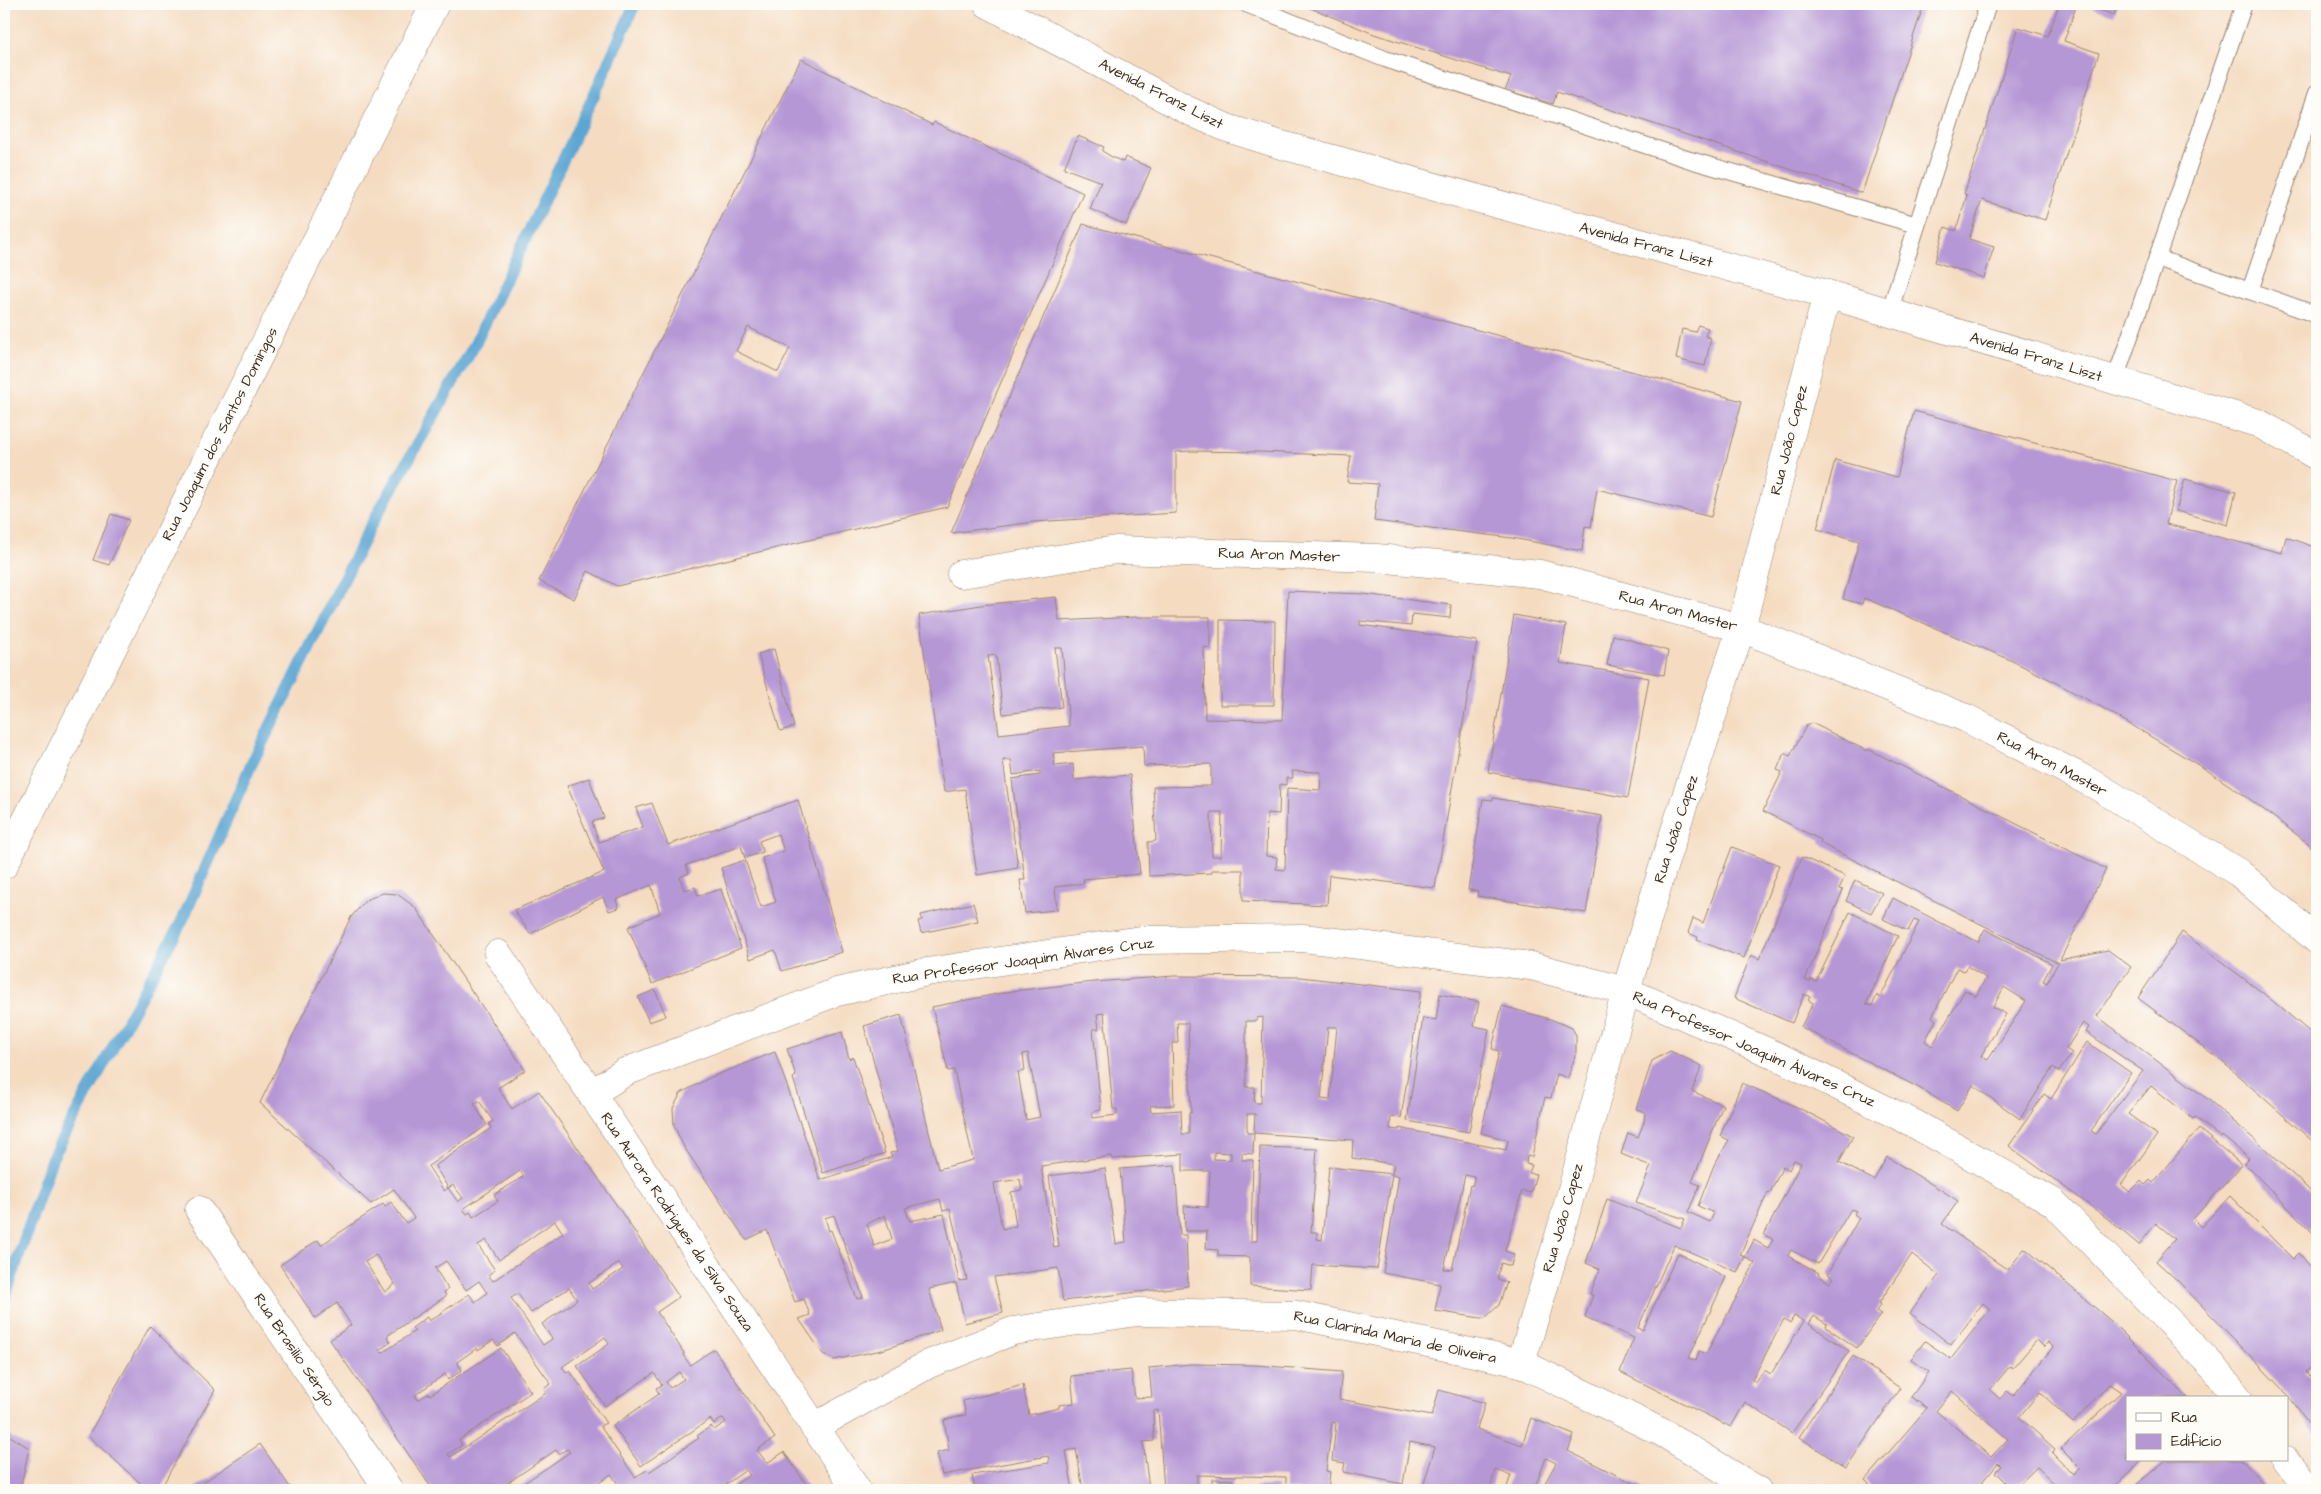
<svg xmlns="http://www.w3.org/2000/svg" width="2321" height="1494" font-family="'Architects Daughter',sans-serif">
  <rect width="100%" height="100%" fill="#fdfcf7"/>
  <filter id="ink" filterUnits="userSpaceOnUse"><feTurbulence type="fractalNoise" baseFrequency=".02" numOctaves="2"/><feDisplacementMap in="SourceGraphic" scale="10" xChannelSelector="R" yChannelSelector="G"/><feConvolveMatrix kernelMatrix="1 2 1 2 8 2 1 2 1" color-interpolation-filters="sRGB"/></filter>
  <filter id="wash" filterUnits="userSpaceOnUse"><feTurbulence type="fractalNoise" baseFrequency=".0096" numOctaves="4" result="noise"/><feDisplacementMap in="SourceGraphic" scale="20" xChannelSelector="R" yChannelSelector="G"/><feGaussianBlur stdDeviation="1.12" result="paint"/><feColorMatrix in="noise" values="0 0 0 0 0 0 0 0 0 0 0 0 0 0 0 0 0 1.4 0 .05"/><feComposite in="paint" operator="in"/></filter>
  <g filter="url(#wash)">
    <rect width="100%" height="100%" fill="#f5dcc1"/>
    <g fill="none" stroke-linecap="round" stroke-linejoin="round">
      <!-- stream -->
      <polyline stroke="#5ba6d3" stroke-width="12" points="4,1300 52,1158 182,921 251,765 370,527 475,344 594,95 635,4"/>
    </g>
    <g id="blocks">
      <!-- building -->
      <g fill="#b697d6" fill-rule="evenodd">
        <polygon points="1301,4 1924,4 1862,193 1557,92 1553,104 1505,90 1511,77 1374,34"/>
        <polygon points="2059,4 2077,4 2064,41 2099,53 2045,220 1982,200 1969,239 1994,247 1984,278 1935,262 1945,227 1956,231 1967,195 1964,194 2018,27 2048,36"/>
        <polygon points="2081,4 2118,4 2114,15"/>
        <path d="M801 59 932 125 934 122 1083 193 947 507 617 586 588 571 574 599 539 581ZM748 327 790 348 778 372 736 351Z"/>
        <polygon points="1078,136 1104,147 1102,151 1112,157 1123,162 1125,157 1151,168 1126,225 1090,209 1101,182 1064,168"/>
        <polygon points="1083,224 1742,401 1711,517 1597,489 1591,527 1585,526 1582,551 1512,538 1374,521 1378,484 1347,482 1351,456 1260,452 1190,451 1176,452 1176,513 1034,522 951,533"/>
        <polygon points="1698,325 1708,328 1705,336 1711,338 1705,366 1676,359 1682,329 1695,332"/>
        <polygon points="1914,411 2177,481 2166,524 2282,553 2286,537 2317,548 2317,850 2247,797 2205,769 2103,708 2049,679 2004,657 1864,598 1862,604 1843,599 1859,541 1817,529 1835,460 1897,477"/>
        <polygon points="2185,479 2236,492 2228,525 2176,511"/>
        <polygon points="111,514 129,520 109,565 93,560"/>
        <path d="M1288 591 1363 594 1451 605 1450 618 1412 614 1411 626 1360 621V625L1477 641 1435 888 1329 875 1327 905 1243 901V870H1212V873L1149 876 1148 842 1156 841 1153 787 1211 786V764L1144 766 1143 746 1053 753 1055 766 1073 764 1074 780 1130 775 1140 874 1083 879 1084 883 1055 887 1057 910 1025 913 1020 880H1025L1012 779 1040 775V771L1013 775 1011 760H1003L1018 868 977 875 965 789 944 792 919 615 981 605 1056 597 1059 621 1136 617H1210V648L1204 647 1205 719 1282 720ZM1055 648H1062L1069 726 999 734 988 656 996 655 1003 714 1062 707ZM1292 771 1321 772 1320 790 1287 788 1285 870 1276 869 1277 857 1266 856 1267 813 1279 814 1280 784 1286 785V778H1293ZM1211 812H1222L1221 856H1212Z"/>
        <polygon points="1514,615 1566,625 1560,663 1649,678 1628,798 1488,772"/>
        <polygon points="1220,620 1275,621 1274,705 1220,705"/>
        <polygon points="1613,635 1668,651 1664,675 1607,665"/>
        <polygon points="774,649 794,727 780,731 758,654"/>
        <path d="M1812 723 1867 751 1868 749 2106 869 2060 960 2108 950 2131 967 2097 1016 2209 1100 2261 1145 2317 1197V1237L2244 1163 2249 1158 2222 1136 2221 1138 2195 1117 2193 1119 2151 1086 2128 1114 2157 1135 2121 1185 2130 1192 2141 1181 2145 1185 2150 1180 2153 1183 2199 1129 2242 1165 2193 1219 2201 1227 2230 1196 2293 1259 2299 1253 2317 1274V1361L2306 1372 2310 1376 2316 1371 2317 1374V1435L2288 1395 2178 1281 2156 1261 2175 1239 2156 1223 2139 1245 2108 1219 2009 1146 2044 1094 2051 1099 2087 1042 2131 1073 2091 1131 2096 1134 2143 1071 2086 1032 2089 1027 2083 1023 2066 1049 2072 1053 2059 1072 2053 1067 2020 1119 1973 1085 1957 1111 1921 1089 1801 1027 1813 1003 1808 1000 1810 997 1804 994 1792 1023 1734 998 1751 955 1759 959 1802 857 1845 876 1839 889 1843 890 1805 980 1810 982 1811 979 1816 982 1850 912 1898 936 1866 1004 1872 1006 1877 995 1880 998 1919 922 1914 920 1908 931 1883 919 1893 898 1978 942 1985 929 2052 964 2043 981 2047 983 2058 963 1820 843 1821 840 1763 811 1782 772 1777 770 1784 753 1790 756 1806 726ZM1967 966 1986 978 1976 996 1965 990 1932 1046 1925 1041 1936 1020 1932 1017 1957 968 1964 971ZM2004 987 2026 1001 1988 1060 1981 1056 2006 1014 1993 1007Z"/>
        <polygon points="589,778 604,818 592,822 599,842 643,827 636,808 652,803 668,845 798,800 842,952 782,971 775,950 750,959 721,868 745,860 761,907 776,902 762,858 784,851 778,834 759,841 763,852 745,858 741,846 686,865 689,873 680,877 684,890 695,887 698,896 721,889 741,948 652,984 628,927 660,913 651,885 616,900 619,908 609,911 603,897 530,934 514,910 604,872 567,786"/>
        <polygon points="1493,798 1602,816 1586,913 1477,896 1478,891 1468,890 1483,799 1493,800"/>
        <polygon points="1732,847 1779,865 1744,958 1697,940 1698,937 1688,933 1693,918 1703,923"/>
        <polygon points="1855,880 1882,893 1871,913 1846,901"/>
        <path d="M383 893 397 894 415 907 525 1070 498 1088 512 1109 539 1091 679 1297 657 1312 684 1353 683 1355 690 1365 714 1349 775 1438 757 1450 767 1463 784 1452 810 1490H735L733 1486 750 1475 746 1470 718 1490H622L611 1474 590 1490H514L570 1452 567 1449 559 1454 556 1450 497 1490H433L330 1340 351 1325 337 1303 315 1318 280 1265 318 1240 321 1245 383 1204 385 1207 391 1202 406 1223 414 1218 394 1189 371 1204 260 1103 351 917 366 900ZM479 1101 493 1121 489 1124 491 1128 435 1166 448 1188 444 1191 428 1166 487 1125 474 1104ZM520 1171 524 1176 494 1195 498 1201 473 1217 470 1212 467 1214 463 1209ZM453 1185 463 1198 458 1202 448 1188ZM555 1221 563 1233 493 1281 488 1275 495 1270 478 1245 486 1240 499 1260ZM376 1255 395 1284 385 1292 365 1262ZM446 1261 466 1290 479 1281 487 1293 475 1302 469 1294 429 1321 427 1317 412 1328 415 1331 382 1353 379 1350 391 1342 387 1336 446 1296 444 1292 448 1289 435 1268ZM619 1263 623 1269 592 1289 589 1283ZM569 1288 577 1300 542 1324 552 1339 543 1345 511 1298 518 1294 531 1313ZM515 1333 551 1384 543 1389 546 1393 450 1457 448 1454 462 1445 459 1440 531 1392 501 1348 430 1395 429 1393 418 1400 415 1395 445 1374 448 1380 462 1370 457 1362 477 1348 478 1350 493 1340 498 1346ZM605 1337 609 1344 577 1366 605 1406 654 1373 662 1385 656 1388 659 1394 613 1426 641 1466 710 1419 714 1424 723 1418 726 1422 714 1430 711 1426 697 1436 699 1438 649 1472 647 1470 635 1477 600 1426 606 1423 570 1371 567 1373 562 1367ZM679 1372 684 1379 670 1388 666 1382Z"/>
        <polygon points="973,903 978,921 921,933 918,921 922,920 921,915"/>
        <polygon points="2182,932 2263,993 2317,1038 2317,1145 2218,1058 2138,998"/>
        <path d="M1174 976 1300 977 1421 991 1401 1118 1391 1117 1390 1129 1399 1130V1128L1506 1150 1508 1140 1481 1133 1499 1051 1492 1049 1502 1006 1550 1019 1572 1028 1576 1035V1053L1568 1078 1557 1074 1551 1098 1545 1097 1532 1157 1527 1156 1526 1164 1532 1165 1529 1173 1536 1174 1531 1193 1522 1191 1505 1251 1514 1254 1511 1266 1501 1263 1497 1279 1507 1282 1499 1305 1485 1318H1481L1435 1311 1440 1284 1383 1273 1399 1176 1392 1175 1377 1269 1313 1265 1311 1290 1250 1286V1257L1218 1256V1250L1206 1249 1207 1231H1185L1184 1206 1208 1207 1210 1171H1183V1154L1112 1159 1111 1156 1041 1166 1054 1248 1059 1247 1049 1176 1105 1168 1116 1244 1120 1243 1126 1242 1120 1169 1175 1165 1180 1235H1186L1188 1286 1063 1301 1058 1268 994 1277 1003 1313 965 1323 956 1283 929 1289 941 1330 882 1350 834 1360 823 1354 799 1319 810 1315 804 1299 795 1302 767 1230 746 1240 684 1147 674 1126 673 1108 681 1093 709 1078 775 1052 820 1180 892 1157 890 1153 898 1151 864 1026 901 1015 938 1169 973 1160 954 1070 948 1071 932 1007 1012 991 1094 982ZM1104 1013 1113 1109H1117V1115L1092 1118V1112L1101 1110 1093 1029H1099L1097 1014ZM1263 1017 1261 1103H1254L1255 1087H1246V1021H1257V1018ZM1177 1023H1188L1191 1113H1189V1134H1182L1181 1110 1151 1112 1150 1106 1174 1105 1172 1043H1178ZM1328 1027H1337L1330 1100 1321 1099ZM1028 1053 1040 1117 1026 1120 1018 1072 1025 1071 1023 1054ZM1247 1114H1255L1254 1133 1353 1140 1352 1158 1394 1164 1392 1174 1329 1167 1322 1240 1317 1239V1232H1311L1317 1149 1260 1147 1257 1241H1251L1253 1160H1242V1153L1253 1154 1254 1133H1247ZM1214 1152 1231 1153V1160L1214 1159ZM1465 1175 1475 1177 1472 1186 1470 1185 1452 1270 1444 1269ZM1020 1179 1022 1190 1011 1192 1016 1226 1002 1229 994 1183ZM940 1199 943 1211 950 1209 967 1280 959 1281 944 1214 910 1221 905 1208ZM834 1215 863 1297 857 1299 831 1230 829 1231 825 1218ZM885 1215 892 1239 874 1246 867 1224Z"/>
        <polygon points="655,990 666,1016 649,1022 638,997"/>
        <polygon points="1440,994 1479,1002 1474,1026 1489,1029 1469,1132 1407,1121 1423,1018 1436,1020"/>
        <polygon points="842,1032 849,1059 853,1057 885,1153 823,1173 793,1078 796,1076 787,1049"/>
        <path d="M1670 1051 1702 1066 1692 1091 1723 1105 1692 1182 1700 1185 1688 1212 1710 1222 1714 1213 1698 1206 1714 1165 1729 1140 1720 1136 1742 1083 1797 1107 1853 1136 1839 1162 1874 1180 1887 1157 1946 1193 1958 1201 1942 1224 2008 1270 2024 1249 2027 1250 2112 1322 2188 1398H2127V1460H2143L2111 1490H2061L2037 1467 2013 1490 1995 1472 2001 1466 1998 1463 1975 1490H1875L1865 1480 1927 1408 1911 1397 1929 1372 1911 1359 1925 1341 1951 1359 1990 1309 1983 1303 1951 1345 1910 1313 1939 1275 1912 1254 1879 1303 1881 1304 1876 1311 1881 1314 1857 1348 1826 1327 1827 1324 1814 1316 1809 1324 1849 1351 1792 1433 1745 1402 1731 1427 1620 1372 1634 1338 1585 1317 1593 1295 1590 1294 1600 1269 1586 1263 1607 1199 1681 1228 1685 1219 1636 1203 1651 1166 1621 1154 1628 1133 1638 1137 1644 1122 1645 1112 1636 1109 1652 1061ZM1794 1160 1801 1163 1764 1235 1773 1239 1768 1248 1754 1240 1745 1257 1755 1263 1706 1354 1699 1351 1696 1361 1689 1358 1726 1277 1678 1253 1643 1330 1638 1328 1674 1245 1737 1272 1745 1257 1740 1255 1768 1192 1770 1193 1783 1166 1789 1170ZM1851 1209 1856 1211 1854 1214 1859 1218 1828 1274 1834 1278 1830 1283 1818 1275 1819 1273 1788 1256 1791 1250 1818 1264ZM1794 1316 1804 1321 1771 1374 1764 1370 1756 1383 1752 1380 1784 1319 1790 1323ZM2037 1340 2044 1347 2048 1342 2053 1347 2013 1396 2007 1391 2000 1399 1990 1390 2010 1366 2013 1368ZM2109 1384 2121 1392 2061 1449 2080 1468 2073 1475 2052 1453 2055 1449 2019 1417 2040 1392 2073 1423ZM1952 1391 2008 1439 1991 1457 1936 1411Z"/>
        <polygon points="150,1326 215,1390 160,1490 148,1490 88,1436"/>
        <polygon points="1853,1356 1900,1388 1846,1468 1799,1437"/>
        <polygon points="1191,1364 1255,1365 1342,1372 1339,1399 1432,1416 1439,1390 1485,1403 1477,1429 1522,1445 1531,1418 1574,1435 1568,1451 1647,1490 1541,1490 1556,1463 1546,1458 1534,1490 1506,1490 1511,1475 1495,1470 1490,1490 1422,1490 1435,1447 1410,1442 1403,1484 1343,1472 1345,1463 1332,1461 1336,1423 1332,1422 1326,1471 1330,1472 1328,1490 1286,1490 1286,1477 1197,1475 1197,1490 1164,1490 1158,1410 1153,1411 1154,1441 1143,1442 1149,1488 1127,1490 1083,1490 1076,1449 1066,1451 1073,1490 975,1490 972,1475 1049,1463 1048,1456 942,1475 937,1453 949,1450 944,1420 966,1415 963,1401 1023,1385 1029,1415 1059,1408 1059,1405 1074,1403 1071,1376 1131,1370 1135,1398 1152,1397 1149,1368"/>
        <polygon points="7,1434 29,1448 20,1490 4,1490 4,1442"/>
        <polygon points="260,1444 292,1490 192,1490"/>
        <polygon points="2166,1460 2243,1460 2268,1490 2248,1490 2244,1486 2238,1490 2130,1490"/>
        <polygon points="1212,1479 1233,1480 1232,1490 1212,1490"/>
        <polygon points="1255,1486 1277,1486 1277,1490 1256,1490"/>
      </g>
    </g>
  </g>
  <g filter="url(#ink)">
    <use href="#blocks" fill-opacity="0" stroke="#988370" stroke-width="1"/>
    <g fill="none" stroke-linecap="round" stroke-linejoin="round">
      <!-- service casing -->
      <g stroke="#988370" stroke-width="18">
        <g id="service">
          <polyline points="1246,4 1385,59 1690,160 1917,225"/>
          <polyline points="2157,258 2317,315"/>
          <polyline points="2250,291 2317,93"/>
          <polyline points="1889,313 1988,4"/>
          <polyline points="2115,380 2244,4"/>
        </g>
      </g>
      <!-- minor casing -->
      <g stroke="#988370" stroke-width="29">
        <g id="minor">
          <polyline points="988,4 1187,110 1227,128 1278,144 1827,294 2258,423 2317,456"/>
          <polyline points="961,574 1116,550 1377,558 1540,574 1741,628 1966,718 2097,786 2239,873 2317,940"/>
          <polyline points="4,865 435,4"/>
          <polyline points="498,954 857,1490"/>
          <polyline points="591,1094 625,1072 837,992 927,972 1141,940 1303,938 1531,966 1626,991 1775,1055 1913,1123 2053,1202 2216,1370 2238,1398"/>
          <polyline points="199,1210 389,1490"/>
          <polyline points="1521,1363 1562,1226 1626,991 1664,864 1741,628 1827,294"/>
          <polyline points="814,1427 929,1364 1013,1331 1137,1312 1297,1315 1521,1363 1665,1434 1757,1490"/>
          <polyline points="2286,1460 2310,1490"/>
        </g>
      </g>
      <!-- service -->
      <use href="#service" stroke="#fff" stroke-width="16"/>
      <!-- minor -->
      <use href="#minor" stroke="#fff" stroke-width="28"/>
    </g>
  </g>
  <g text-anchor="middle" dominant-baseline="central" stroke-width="4" stroke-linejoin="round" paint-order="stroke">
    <!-- street labels -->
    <g font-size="15" fill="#3b2a1e" stroke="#fdfcf7">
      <text transform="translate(1161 94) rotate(27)">Avenida Franz Liszt</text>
      <text transform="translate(1646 245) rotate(15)">Avenida Franz Liszt</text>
      <text transform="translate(2036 357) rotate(17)">Avenida Franz Liszt</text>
      <text transform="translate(220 434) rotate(-63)">Rua Joaquim dos Santos Domingos</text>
      <text transform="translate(1789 440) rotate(-76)">Rua João Capez</text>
      <text transform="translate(1279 555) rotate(2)">Rua Aron Master</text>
      <text transform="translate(1678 611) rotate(15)">Rua Aron Master</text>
      <text transform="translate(2052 764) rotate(28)">Rua Aron Master</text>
      <text transform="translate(1676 829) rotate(-72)">Rua João Capez</text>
      <text transform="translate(1023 961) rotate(-8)">Rua Professor Joaquim Álvares Cruz</text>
      <text transform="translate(1754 1049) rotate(24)">Rua Professor Joaquim Álvares Cruz</text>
      <text transform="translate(1563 1218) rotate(-74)">Rua João Capez</text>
      <text transform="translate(677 1222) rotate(56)">Rua Aurora Rodrigues da Silva Souza</text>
      <text transform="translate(1395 1337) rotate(12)">Rua Clarinda Maria de Oliveira</text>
      <text transform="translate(294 1350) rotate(56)">Rua Brasilio Sérgio</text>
    </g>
  </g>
  <!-- margin -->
  <rect width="2321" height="1494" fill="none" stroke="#fdfcf7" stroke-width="20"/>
  <!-- legend -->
  <rect x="2126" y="1396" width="162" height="65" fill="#fdfcf7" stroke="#afa8a0"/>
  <rect x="2136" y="1413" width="25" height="8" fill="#ffffff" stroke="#afa8a0"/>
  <text x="2171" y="1422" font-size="15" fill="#3b2a1e">Rua</text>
  <rect x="2136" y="1434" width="25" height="15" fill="#b697d6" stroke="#afa8a0"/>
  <text x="2171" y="1446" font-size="15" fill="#3b2a1e">Edifício</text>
</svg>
